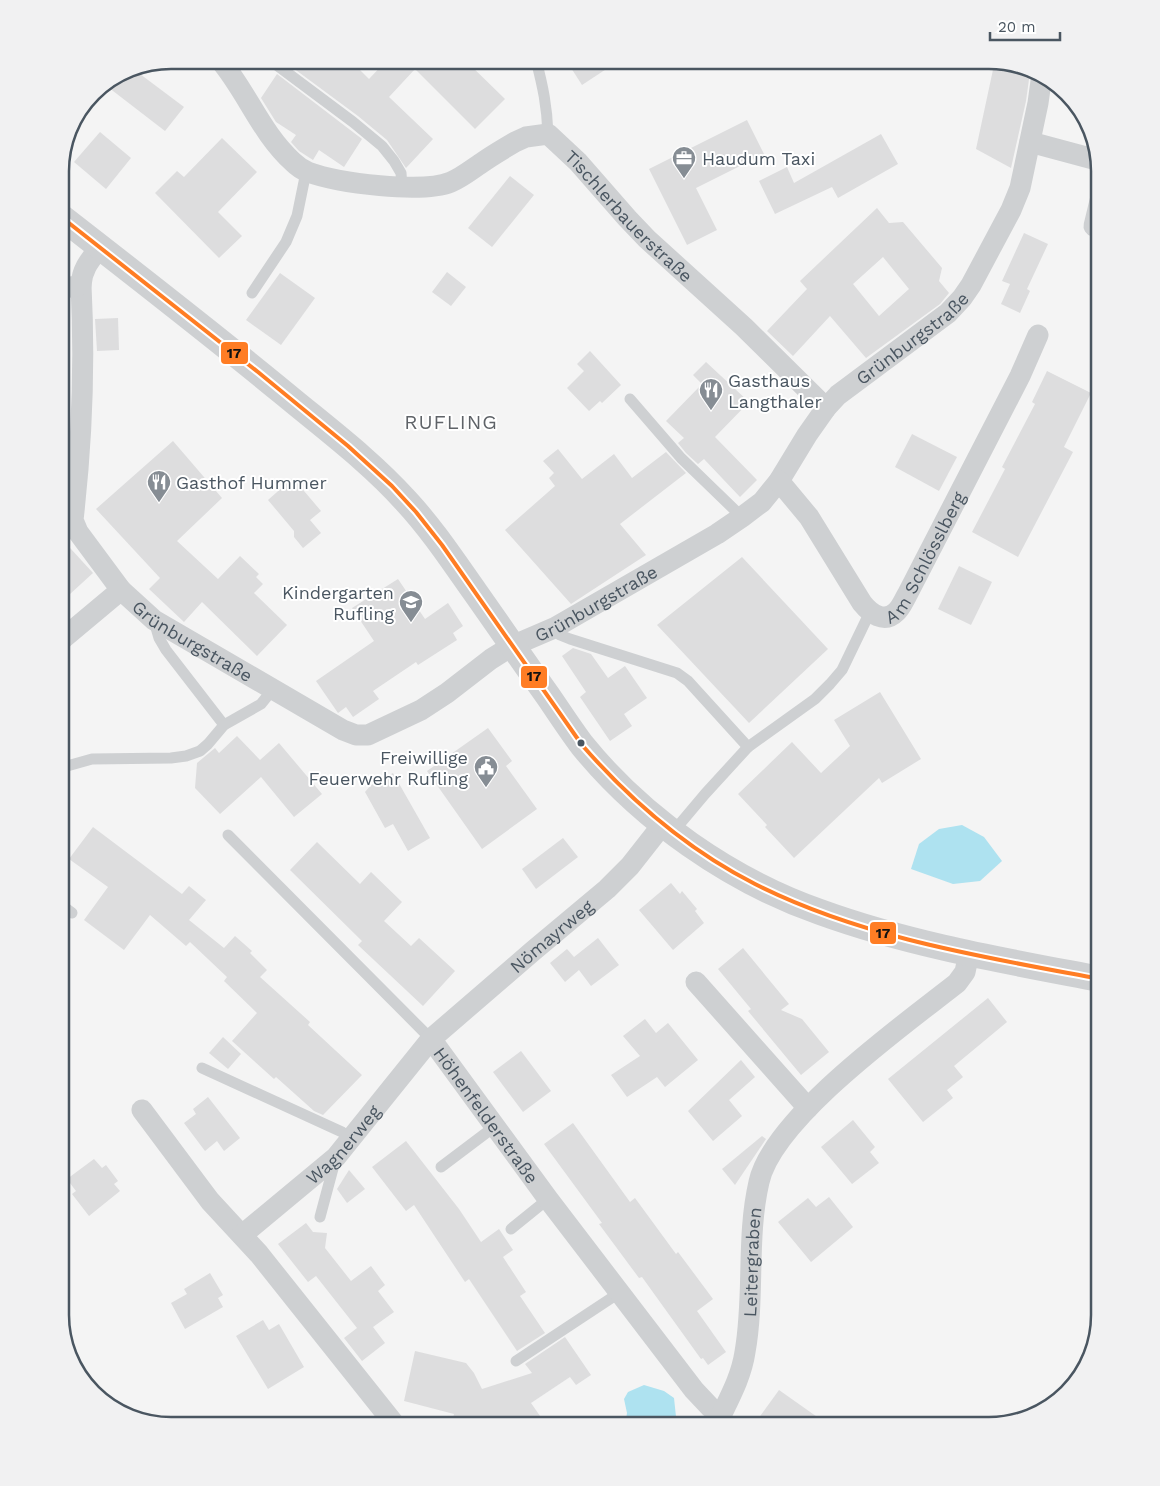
<svg xmlns="http://www.w3.org/2000/svg" width="1160" height="1486" font-family="'Work Sans',sans-serif">
  <rect width="100%" height="100%" fill="#f4f4f4"/>
  <!-- water -->
  <g fill="#aee2f0">
    <polygon points="962,825 984,837 1002,861 980,881 953,884 911,869 919,844 939,829"/>
    <polygon points="644,1385 664,1391 674,1398 677,1426 625,1426 627,1413 624,1399 628,1392"/>
  </g>
  <!-- building -->
  <g fill="#ddddde" fill-rule="evenodd">
    <polygon points="286,60 350,60 369,79 387,60 465,60 505,99 475,129 415,69 389,97 433,139 406,168 387,140 358,116 285,62"/>
    <polygon points="566,60 620,60 582,85"/>
    <polygon points="994,65 1030,72 1026,101 1011,168 976,149"/>
    <polygon points="129,68 132,68 184,107 165,131 104,84"/>
    <polygon points="277,74 362,139 344,167 319,150 313,160 299,151 291,142 296,135 276,122 261,98"/>
    <polygon points="747,120 764,154 696,188 717,230 687,245 649,169"/>
    <polygon points="100,132 131,158 106,189 74,162"/>
    <polygon points="881,134 898,164 838,198 832,187 775,214 759,181 787,167 794,183"/>
    <polygon points="222,138 257,172 218,212 242,236 219,258 155,193 177,171 184,177"/>
    <polygon points="510,176 534,195 492,247 468,228"/>
    <path d="M877 208 889 223 903 222 942 268 939 281 949 293 940 304 866 358 830 316 793 356 767 331 807 289 800 281ZM883 257 909 289 879 316 853 284Z"/>
    <polygon points="1024,233 1048,244 1027,289 1030,291 1020,313 1001,304 1010,284 1002,281"/>
    <polygon points="447,272 466,287 451,306 432,292"/>
    <polygon points="280,273 315,298 281,345 246,320"/>
    <polygon points="118,318 119,350 97,351 95,319"/>
    <polygon points="590,351 621,385 602,403 600,401 589,411 567,388 584,371 577,364"/>
    <polygon points="706,362 749,402 715,437 757,480 740,497 704,459 698,464 686,453 678,443 684,438 666,421 702,384 693,375"/>
    <polygon points="1047,371 1091,393 1064,447 1073,452 1018,557 972,532 1005,469 1002,467 1035,404 1032,402"/>
    <polygon points="912,434 957,457 939,491 895,467"/>
    <polygon points="173,441 222,498 177,541 218,579 240,556 259,574 256,577 263,584 254,593 287,625 257,656 202,602 184,622 149,589 160,578 96,509"/>
    <polygon points="558,449 582,479 614,454 632,478 666,452 686,473 620,524 646,555 571,604 505,530 555,486 549,478 554,473 543,461"/>
    <polygon points="293,478 321,511 310,520 321,533 303,548 294,537 294,531 268,500"/>
    <polygon points="60,537 93,573 70,594 60,583"/>
    <polygon points="742,557 828,649 749,723 657,625"/>
    <polygon points="959,566 992,582 971,625 938,609"/>
    <polygon points="398,579 425,619 448,603 463,626 453,633 457,640 418,665 416,662 373,691 379,699 353,717 346,707 338,713 316,681 374,641 352,608"/>
    <polygon points="573,648 591,654 608,678 625,666 647,698 624,714 632,726 610,741 580,697 586,692 562,656"/>
    <polygon points="880,692 921,759 882,783 879,778 794,858 765,827 767,825 738,794 792,742 821,773 850,746 834,720"/>
    <polygon points="488,728 512,761 506,766 537,809 482,849 427,771"/>
    <polygon points="237,736 260,760 279,743 322,794 294,817 261,777 220,814 195,788 197,763 215,748 219,753"/>
    <polygon points="393,773 430,838 408,851 393,824 385,828 365,792 371,785"/>
    <polygon points="93,827 182,894 189,886 206,900 189,920 224,948 235,936 252,951 250,953 267,970 260,977 310,1022 308,1025 362,1075 323,1115 314,1111 276,1077 274,1079 232,1041 257,1013 224,981 227,977 190,942 186,946 150,915 124,950 84,920 108,887 69,859"/>
    <polygon points="563,838 578,857 536,889 522,869"/>
    <polygon points="317,842 360,884 371,872 402,902 384,921 411,946 419,938 455,971 423,1006 358,945 362,941 290,870"/>
    <polygon points="671,883 680,894 682,891 697,909 695,911 704,923 673,950 639,910"/>
    <polygon points="598,938 619,965 591,986 579,970 565,982 550,963 567,949 574,957"/>
    <polygon points="743,948 789,1004 781,1010 802,1019 829,1052 801,1075 748,1011 751,1009 718,969"/>
    <polygon points="988,998 1007,1022 954,1066 963,1077 947,1090 953,1098 923,1122 888,1079"/>
    <polygon points="645,1019 656,1033 668,1023 698,1060 665,1087 657,1077 627,1097 611,1075 640,1056 623,1036"/>
    <polygon points="223,1037 241,1054 228,1069 209,1053"/>
    <polygon points="521,1051 551,1091 523,1112 493,1072"/>
    <polygon points="741,1060 755,1077 729,1100 742,1116 713,1141 688,1111"/>
    <polygon points="208,1097 240,1138 224,1151 217,1141 205,1151 184,1123 196,1114 193,1109"/>
    <polygon points="853,1120 875,1147 870,1152 879,1163 852,1184 821,1147"/>
    <polygon points="573,1123 630,1202 635,1198 676,1254 678,1252 713,1299 697,1311 726,1352 708,1365 703,1358 701,1359 642,1277 639,1278 599,1224 602,1223 544,1144"/>
    <polygon points="762,1136 766,1139 735,1185 722,1169"/>
    <polygon points="406,1141 459,1209 481,1242 499,1229 513,1250 503,1257 526,1292 520,1296 545,1333 517,1351 469,1279 465,1282 414,1205 406,1211 372,1167"/>
    <polygon points="94,1159 102,1168 106,1165 118,1181 114,1184 120,1191 89,1216 72,1194 76,1191 67,1179"/>
    <polygon points="349,1170 365,1189 347,1203 337,1189"/>
    <polygon points="829,1197 853,1227 811,1262 778,1222 808,1198 816,1207"/>
    <polygon points="306,1223 313,1232 327,1233 325,1248 351,1281 371,1266 385,1285 378,1291 394,1312 373,1327 385,1343 362,1361 344,1338 357,1328 316,1276 308,1282 278,1244"/>
    <polygon points="210,1273 223,1295 218,1298 223,1307 185,1329 171,1303 187,1294 184,1289"/>
    <polygon points="263,1320 269,1330 279,1324 304,1367 268,1389 236,1336"/>
    <polygon points="565,1337 591,1375 576,1385 570,1377 531,1403 547,1426 451,1426 454,1414 404,1401 415,1351 466,1363 474,1373 482,1389 532,1373 525,1364"/>
    <polygon points="779,1390 830,1426 753,1426"/>
  </g>
  <g fill="none" stroke-linecap="round" stroke-linejoin="round">
    <!-- service -->
    <g stroke="#ced0d2" stroke-width="11">
      <polyline points="270,60 353,122 382,146 394,161 401,173 402,187"/>
      <path d="M536 60C543 87 547 106 548 134"/>
      <polyline points="252,293 286,242 297,216 306,172"/>
      <polyline points="630,399 681,458 742,517"/>
      <polyline points="154,621 159,638 166,650 224,725"/>
      <polyline points="554,628 560,635 570,639 677,673 688,681 748,747 815,699 830,684 842,670 870,612"/>
      <polyline points="60,768 92,759 171,758 186,756 200,751 208,744 224,725 261,704 273,689"/>
      <polyline points="673,832 705,794 748,747"/>
      <polyline points="228,835 431,1039"/>
      <polyline points="60,904 72,913"/>
      <polyline points="202,1068 342,1132 351,1139"/>
      <polyline points="441,1167 494,1127"/>
      <polyline points="320,1217 335,1161"/>
      <polyline points="511,1229 548,1199"/>
      <polyline points="516,1361 619,1293"/>
    </g>
    <!-- minor -->
    <g stroke="#ced0d2" stroke-width="21">
      <path id="s1" d="M220 60C247 92 261 133 293 162 297 166 303 170 308 172 338 183 422 194 451 182 461 178 471 170 480 164 491 156 503 149 515 142L526 137 548 134 578 162 627 218 647 239 744 327 826 408"/>
      <polyline points="1030,142 1097,160"/>
      <polyline points="1094,226 1100,201"/>
      <path id="s2" d="M81 285C85 363 82 442 73 520L78 532 121 590 154 620 343 730 356 735H368L421 710 447 693 491 659 512 646 554 628 717 534 742 517 762 502 779 481 807 435 826 408 838 395 948 313 962 298 971 285 1011 210 1020 188 1038 103 1042 74"/>
      <path d="M60 289 81 285C82 269 90 260 100 247"/>
      <path id="s3" d="M779 481 809 517 862 603C870 613 884 624 896 612 901 608 904 600 907 595L1020 376 1038 335"/>
      <polyline points="60,641 121,590"/>
      <polyline points="696,982 808,1108"/>
      <path id="s4" d="M431 1039 548 1199 694 1390 710 1407 721 1415"/>
      <polyline points="142,1110 210,1201 259,1254 396,1426"/>
      <path id="s5" d="M242 1235 336 1157 431 1039 533 951 607 889 630 866 663 824"/>
      <path id="s6" d="M716 1426C727 1402 741 1379 745 1352 755 1296 746 1238 759 1182 773 1118 905 1024 957 983L965 972 969 953"/>
    </g>
    <!-- tertiary -->
    <path stroke="#ced0d2" stroke-width="26" d="M60 216C136 275 212 334 286 395 327 429 370 461 406 501 432 529 453 561 475 592 499 626 523 661 548 696 559 712 570 729 582 745 642 819 731 881 820 912 911 945 1006 961 1100 979"/>
    <!-- bus-1 casing -->
    <g stroke="#fff" stroke-width="8">
      <path id="bus-1" d="M60 216 258 372 348 446 392 486 416 512 442 545 582 745C631 801 688 850 755 884 862 938 983 957 1100 979"/>
    </g>
    <!-- bus-1 -->
    <use href="#bus-1" stroke="#ff7d24" stroke-width="4"/>
  </g>
  <!-- icons -->
  <defs>
    <g id="office-pin" transform="scale(1.25)"><path d="M0 17L-7.5 6A9.5 9.5 0 1 1 7.5 6Z" fill="#868d94" stroke="#fff"/><path d="M-6-3h4V-5.5h4V-3h4V5H-6ZM-1-4.5V-3h2v-1.5ZM-6 0V1H6V0Z" fill="#fff"/></g>
    <g id="restaurant-pin" transform="scale(1.25)"><path d="M0 17L-7.5 6A9.5 9.5 0 1 1 7.5 6Z" fill="#868d94" stroke="#fff"/><path d="M-5-6h1v4h1v-4h1v4h1v-4h1v5L-1.5 .5V6h-2V.5L-5-1ZM5-6V6H3V1.5H1.5Q1.5-4 5-6Z" fill="#fff"/></g>
    <g id="school-pin" transform="scale(1.25)"><path d="M0 17L-7.5 6A9.5 9.5 0 1 1 7.5 6Z" fill="#868d94" stroke="#fff"/><path d="M0-5L7-2L0 1L-7-2ZM-4 1L0 2.5L4 1V4Q0 6-4 4Z" fill="#fff"/></g>
    <g id="civic-pin" transform="scale(1.25)"><path d="M0 17L-7.5 6A9.5 9.5 0 1 1 7.5 6Z" fill="#868d94" stroke="#fff"/><path d="M-.6-6.5H3V-4.5H.6V-3L4-1V1h2V6H-6V1h2V-1L-.6-3ZM-1.2 2.5V6h2.4V2.5Z" fill="#fff"/></g>
  </defs>
  <g fill-rule="evenodd">
    <use href="#office-pin" x="684" y="158"/>
    <use href="#restaurant-pin" x="711" y="390"/>
    <use href="#restaurant-pin" x="159" y="482"/>
    <use href="#school-pin" x="411" y="602"/>
    <use href="#civic-pin" x="486" y="767"/>
  </g>
  <!-- markers -->
  <circle fill="#4a5661" stroke="#fff" stroke-width="2" cx="581" cy="743" r="4.5"/>
  <g text-anchor="middle" dominant-baseline="central" stroke-width="4" stroke-linejoin="round" paint-order="stroke">
    <!-- poi labels -->
    <g font-size="18" fill="#4a5661" stroke="#fff" text-anchor="start">
      <text x="702" y="158">Haudum Taxi</text>
      <text x="728" y="380">Gasthaus<tspan x="728" dy="21">Langthaler</tspan></text>
      <text x="176" y="482">Gasthof Hummer</text>
      <text x="394" y="592" text-anchor="end">Kindergarten<tspan x="394" dy="21">Rufling</tspan></text>
      <text x="468" y="757" text-anchor="end">Freiwillige<tspan x="468" dy="21">Feuerwehr Rufling</tspan></text>
    </g>
    <!-- street labels -->
    <g font-size="18" fill="#4a5661" stroke="#fff">
      <text stroke="none"><textPath href="#s1" startOffset="514">Tischlerbauerstraße</textPath></text>
      <text stroke="none"><textPath href="#s2" startOffset="1294">Grünburgstraße</textPath></text>
      <text stroke="none"><textPath href="#s3" startOffset="250">Am Schlösslberg</textPath></text>
      <text stroke="none"><textPath href="#s2" startOffset="874">Grünburgstraße</textPath></text>
      <text stroke="none"><textPath href="#s2" startOffset="409">Grünburgstraße</textPath></text>
      <text stroke="none"><textPath href="#s5" startOffset="432">Nömayrweg</textPath></text>
      <text stroke="none"><textPath href="#s4" startOffset="94">Höhenfelderstraße</textPath></text>
      <text stroke="none"><textPath href="#s5" startOffset="136">Wagnerweg</textPath></text>
      <text stroke="none"><textPath href="#s6" startOffset="170">Leitergraben</textPath></text>
    </g>
    <!-- quarter labels -->
    <g font-size="20" letter-spacing="1" fill="#5f6368" stroke="#fff">
      <text x="451" y="422">RUFLING</text>
    </g>
  </g>
  <!-- crop -->
  <path d="M0 0H1160V1486H0ZM171 69H989A102 102 0 0 1 1091 171V1315A102 102 0 0 1 989 1417H171A102 102 0 0 1 69 1315V171A102 102 0 0 1 171 69Z" fill="#f1f1f2" fill-rule="evenodd"/>
  <path fill="none" stroke="#4a5661" stroke-width="2.5" d="M171 69H989A102 102 0 0 1 1091 171V1315A102 102 0 0 1 989 1417H171A102 102 0 0 1 69 1315V171A102 102 0 0 1 171 69Z"/>
  <g stroke="#fff" stroke-width="2">
    <rect x="220" y="341" width="29" height="24" rx="5" fill="#ff7d24"/>
    <rect x="520" y="665" width="28" height="24" rx="5" fill="#ff7d24"/>
    <rect x="869" y="921" width="28" height="24" rx="5" fill="#ff7d24"/>
  </g>
  <g font-size="14" text-anchor="middle" font-weight="bold" fill="#111">
    <text x="234" y="358">17</text>
    <text x="534" y="681">17</text>
    <text x="883" y="938">17</text>
  </g>
  <!-- scale -->
  <path d="M990 32v8h70v-8" fill="none" stroke="#4a5661" stroke-width="2.5"/>
  <text x="998" y="32" font-size="15" fill="#4a5661" stroke="#ffffff" stroke-width="4" paint-order="stroke">20 m</text>
</svg>
